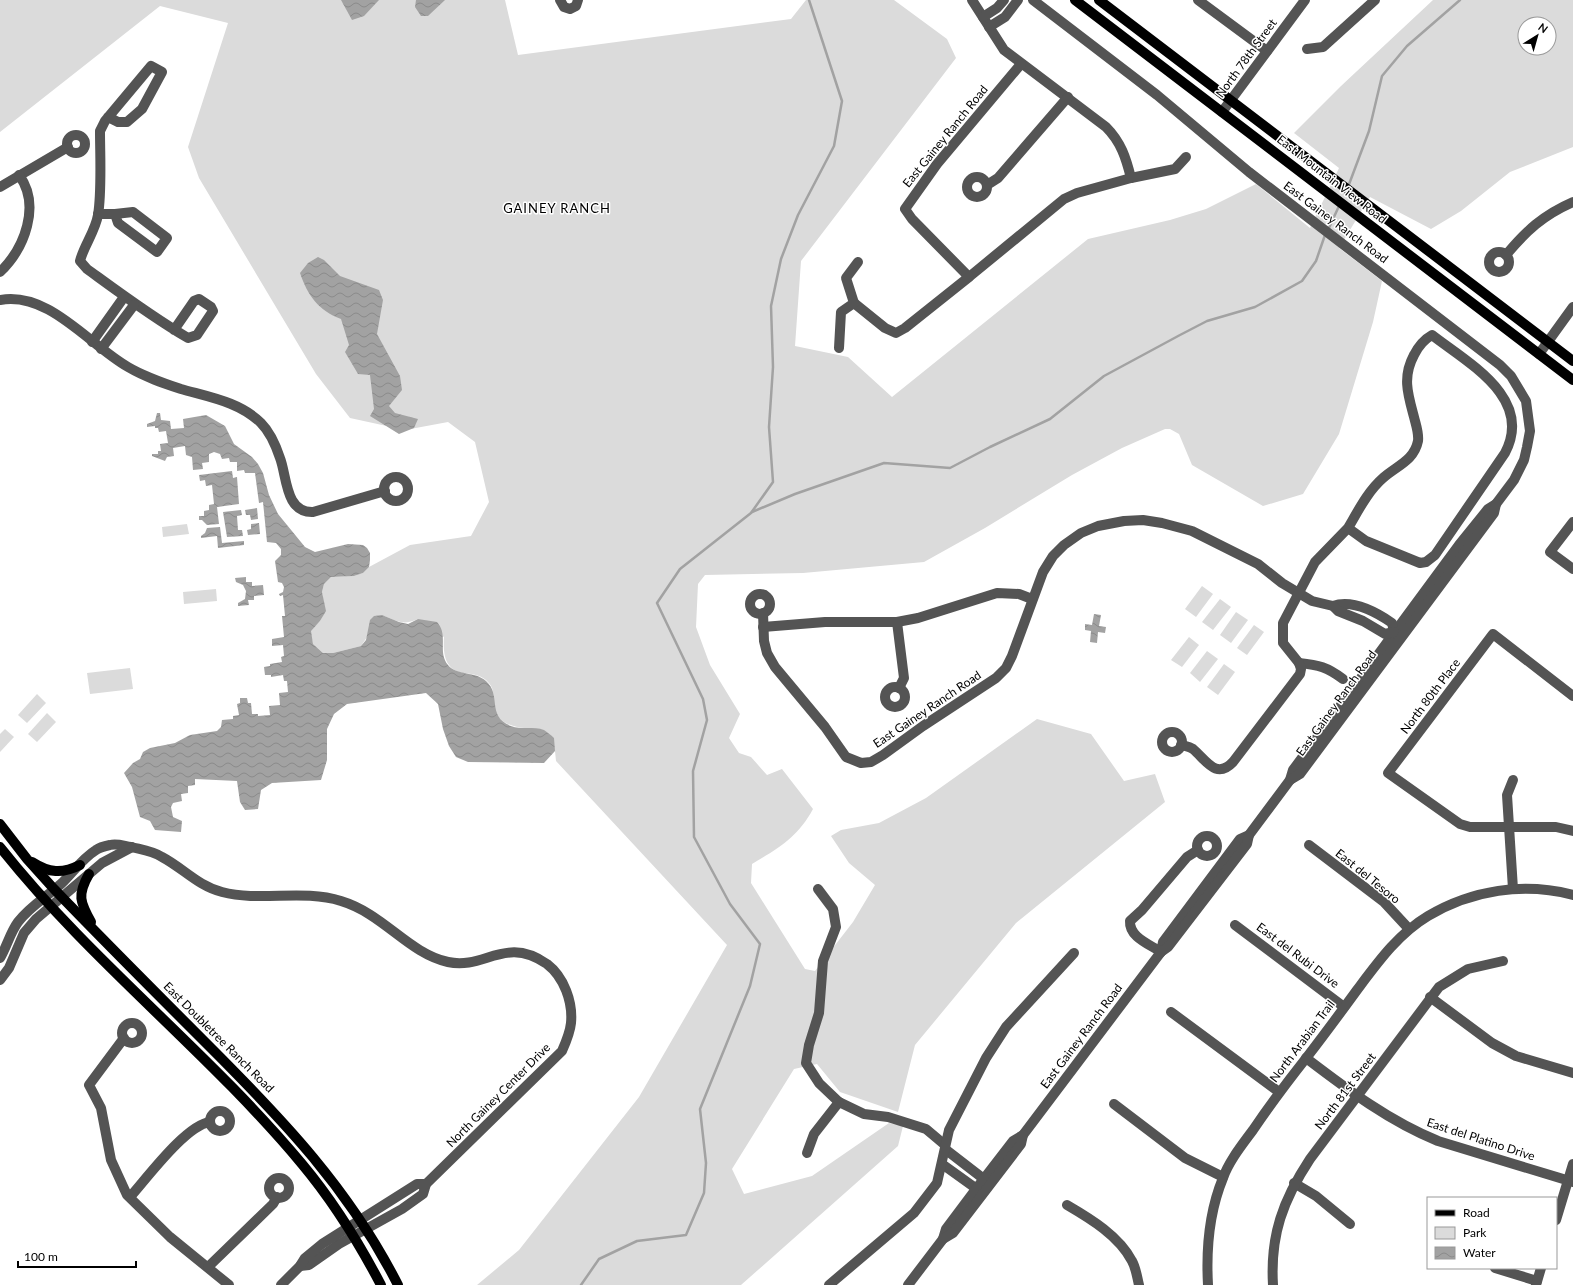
<svg xmlns="http://www.w3.org/2000/svg" width="1573" height="1285" font-family="Lato,sans-serif">
  <defs>
    <pattern id="water-waves" width="16" height="10" patternUnits="userSpaceOnUse"><rect width="16" height="10" fill="#a2a2a2"/><path d="M0 5q4-4 8 0t8 0" fill="none" stroke="#8a8a8a"/></pattern>
  </defs>
  <rect width="100%" height="100%" fill="#fff"/>
  <!-- green -->
  <g fill="#dbdbdb" fill-rule="evenodd">
    <path d="M0 0H505L518 55 791 19 806 0H894L947 39 956 58 801 261 795 346 848 357 892 397 1088 239 1170 220 1206 209 1256 184 1310 228 1339 168 1294 133 1341 86 1433 0H1573V147L1510 172 1461 211 1431 229 1370 197 1339 248 1382 281 1373 322 1339 434 1303 494 1263 506 1192 465 1179 434 1170 429H1165L1122 448 1072 475 985 528 924 562 803 573 705 575 698 584 696 627 710 665 740 714 729 738 739 753 751 757 767 775 782 769 813 809C798 837 779 848 752 864L751 883 805 969 815 971 853 922 875 885 849 863 831 836 841 830 879 823 926 798 1037 719 1091 734 1124 781 1155 774 1165 802 1016 923 915 1045 898 1112 840 1092 817 1064 794 1069 732 1169 744 1194 812 1176 889 1123 903 1126 898 1146 741 1285H477L519 1250 639 1097 727 945 556 761 555 751 543 730C525 728 496 729 494 705 493 694 495 688 486 680 478 674 472 674 463 673 444 670 443 652 444 637L418 619C403 626 397 621 382 615L361 646 333 653H323L313 644 310 631 320 621 325 611 322 592 324 584 331 577 354 576 363 573 369 567 410 545 471 536 489 502 475 442 448 422 405 430 350 418 316 374 199 178 188 147 228 23 160 6 0 132ZM1525 24H1549V48H1525Z"/>
    <polygon points="187,524 189,534 163,537 162,527"/>
    <polygon points="1202,586 1213,594 1196,617 1185,609"/>
    <polygon points="216,589 217,601 184,604 183,592"/>
    <polygon points="1220,599 1231,607 1213,630 1202,622"/>
    <polygon points="1236,612 1248,620 1231,643 1220,635"/>
    <polygon points="1254,625 1264,632 1247,655 1237,648"/>
    <polygon points="1189,637 1199,645 1182,667 1171,660"/>
    <polygon points="1207,651 1218,659 1200,682 1190,673"/>
    <polygon points="1224,664 1235,672 1218,695 1207,687"/>
    <polygon points="130,668 133,689 90,694 87,673"/>
    <polygon points="37,694 46,703 27,723 18,715"/>
    <polygon points="47,713 56,722 37,742 28,734"/>
    <polygon points="5,729 14,737 0,752 0,734"/>
  </g>
  <!-- water -->
  <g fill="url(#water-waves)">
    <polygon points="341,0 379,0 364,16 352,20"/>
    <polygon points="416,0 445,0 428,16 421,16 415,7"/>
    <path d="M318 257 324 260 340 276 379 290 383 300 377 334 400 376 402 390 389 406 395 413 418 419 414 428 399 434 370 416 374 409 370 375 358 374 345 352 349 345 341 319C318 310 308 296 300 273L308 263Z"/>
    <path d="M157 413H160L161 420 170 421 171 429 184 428 183 419 206 415 225 426 234 444 252 457 258 464 263 473 269 495 278 514 305 547 315 552 348 544 363 545 367 548 370 553V560L369 567 363 573 354 576 331 577 324 584 322 592 326 611 320 621 311 631 313 644 323 653H333L361 646 366 640 370 620 374 616 382 615 399 622 408 624 418 619 437 622C449 635 437 652 448 665 457 676 475 671 486 681 502 695 486 716 511 726 521 730 534 726 544 730 547 732 551 735 554 738L555 751 544 763 468 762 456 757 449 746 443 729 438 704 426 693 347 704 334 714 327 729V760L321 780 272 783 261 790 258 809 245 810 240 802 237 781 195 779V785L188 786V793L181 794 182 801 173 803 171 807 173 817 182 821 181 832 155 830 150 821 140 817 132 787 124 773 133 763 140 759 143 752 150 748 175 743 190 735 217 731 221 727 222 720 233 719V716L239 715 237 704 240 703V698H247L248 703H251L252 714H258V716L270 715 269 706 280 705 279 693 288 692 287 681H284L283 675 271 677V675H265L264 667 270 666V664L282 662 281 657 284 656 283 645 272 646V639L284 637 282 616H285L283 595 280 596 279 594 283 592 284 587 282 583 278 582 275 561 281 555V549L276 543 267 542 263 502 259 503 255 473H245L244 470 237 471V462H230L229 458 222 459 220 454 214 452 209 454V462L202 463 203 469 193 470 192 457 186 455 185 446 173 448 174 456 167 457 165 461 152 456V454H158V451H161L160 444 168 443 166 431 159 432 158 428H155V426L147 427V424L155 421Z"/>
    <polygon points="232,471 233,478 237,477 239,504 217,507 219,524 207,525 202,520 199,520 199,516 204,516 204,511 209,510 209,505 214,504 212,485 206,486 205,480 200,481 199,475"/>
    <polygon points="257,508 258,519 251,520 250,515 246,515 245,510"/>
    <polygon points="241,510 242,515 237,516 238,530 242,530 243,536 227,537 223,512"/>
    <polygon points="259,523 260,534 248,535 247,530 251,529 251,524"/>
    <polygon points="220,527 222,543 244,541 244,545 218,548 217,536 201,538 201,536 205,533 207,528"/>
    <polygon points="246,577 246,582 252,582 252,586 263,585 264,595 254,596 254,600 248,600 249,605 238,606 238,603 245,599 246,591 243,585 236,582 235,578"/>
    <polygon points="1094,614 1101,615 1099,626 1106,627 1105,633 1098,632 1097,643 1090,642 1091,631 1085,630 1085,624 1092,625"/>
  </g>
  <g fill="none" stroke-linecap="round" stroke-linejoin="round">
    <!-- stream -->
    <g stroke="#a2a2a2" stroke-width="2.5">
      <polyline points="1348,187 1369,131 1382,76 1407,46 1460,0"/>
      <polyline points="1328,230 1339,206"/>
      <polyline points="752,512 795,494 884,463 950,468 990,447 1050,419 1104,376 1180,335 1207,321 1255,307 1302,281 1316,261 1325,235"/>
      <polyline points="581,1285 599,1259 637,1241 686,1235 704,1193 706,1163 700,1109 750,986 760,944 730,904 694,837 693,771 707,720 703,699 657,603 680,569 751,513 773,482 769,427 773,367 771,306 781,259 798,215 834,146 842,101 809,0"/>
    </g>
    <!-- minor -->
    <g stroke="#545454" stroke-width="10">
      <polyline points="560,0 564,7 570,9 576,6 578,0"/>
      <path d="M972 0 1004 50 1106 127C1121 142 1126 158 1131 178"/>
      <polyline points="1033,0 1157,95 1249,172 1500,365 1511,376 1526,401 1530,431 1527,447 1524,460 1514,480 1496,504 1488,509 1459,545 1293,770 1290,780 1249,835 1240,839 1163,942 1161,952"/>
      <polyline points="1198,0 1267,51"/>
      <polyline points="983,17 997,8 1004,0"/>
      <polyline points="989,27 1005,17 1018,0"/>
      <polyline points="1307,49 1323,47 1375,0"/>
      <polyline points="1222,112 1305,0"/>
      <path d="M108 117 118 122H127L142 109 162 72 151 66 105 121 100 131C100 156 102 191 98 215 95 232 84 245 80 261L87 269C120 293 152 317 188 338L197 335 213 311 211 307 199 299 194 301 174 330"/>
      <circle cx="76" cy="144" r="9"/>
      <circle cx="977" cy="187" r="10"/>
      <polyline points="987,185 998,178 1068,97"/>
      <polyline points="0,187 68,147"/>
      <polyline points="98,214 115,214 118,223 157,252 167,238 133,212 115,214"/>
      <circle cx="1499" cy="262" r="10"/>
      <path d="M1506 255C1526 231 1543 215 1573 202"/>
      <path d="M0 272C25 248 41 205 19 175"/>
      <polyline points="969,277 1064,199 1077,193 1131,178 1175,169 1186,157"/>
      <path d="M0 300C49 291 89 345 128 367 145 377 163 383 181 389 209 397 240 402 261 423 270 432 276 446 280 458 287 476 285 513 313 512L385 491"/>
      <polyline points="854,303 885,328 896,333 905,328 969,277 912,219 905,209 937,164 1021,64"/>
      <polyline points="92,342 124,297"/>
      <polyline points="839,348 841,312 854,303 846,278 858,262"/>
      <polyline points="101,349 134,305"/>
      <polyline points="1539,354 1573,307"/>
      <circle cx="396" cy="489" r="12"/>
      <polyline points="1573,522 1550,552 1573,569"/>
      <circle cx="760" cy="604" r="10"/>
      <path d="M1333 606C1353 599 1376 612 1392 623L1394 632 1397 635"/>
      <polyline points="763,613 764,641 767,653 775,667 825,727 846,757 861,763 871,762 883,755 923,726 996,678 1006,668 1012,656 1043,572 1053,556 1064,545 1081,533 1098,526 1124,521 1143,520 1162,523 1192,531 1258,564 1282,583 1312,601 1333,606 1338,611 1363,621 1385,634 1394,632"/>
      <polyline points="897,622 904,678 899,688"/>
      <polyline points="763,627 825,622 897,622 918,618 997,593 1019,594 1032,599"/>
      <path d="M1299 663C1319 665 1327 667 1343 679"/>
      <circle cx="895" cy="697" r="10"/>
      <polyline points="1573,696 1493,634 1388,773 1460,824 1470,827 1556,827 1573,831"/>
      <circle cx="1172" cy="742" r="10"/>
      <path d="M1181 745C1185 746 1190 747 1193 749 1206 760 1216 780 1233 762L1300 674 1301 669 1299 663 1283 643V623L1315 562 1348 528 1366 541 1420 563 1426 562 1435 555 1505 453C1534 398 1468 363 1432 335 1423 340 1418 347 1414 355 1402 377 1408 395 1414 417 1416 425 1419 433 1418 441 1414 461 1396 466 1383 478 1368 491 1358 511 1348 528"/>
      <polyline points="1290,780 1300,774 1494,513 1496,504"/>
      <circle cx="1207" cy="846" r="10"/>
      <polyline points="1309,845 1384,902 1409,929"/>
      <polyline points="818,889 833,909 836,927 823,961 819,1013 809,1045 806,1063 819,1083 839,1102 864,1114 888,1117 926,1129 945,1145"/>
      <polyline points="1513,889 1507,795 1513,780"/>
      <polyline points="1235,925 1344,1007"/>
      <path d="M1161 952C1149 944 1129 937 1130 921L1142 910 1187 857 1198 850"/>
      <path d="M0 958C7 946 10 933 18 922 30 906 48 896 62 883 73 872 83 858 96 850 100 847 105 846 110 845 117 843 124 846 131 847 143 850 152 851 162 857 183 868 198 886 222 892 261 902 302 889 341 901 384 914 408 953 448 962 485 970 505 935 547 964 564 977 573 1002 571 1023 570 1033 566 1042 562 1051L426 1184 423 1194 402 1209 339 1244 309 1265 300 1266"/>
      <polyline points="0,980 9,968 24,933 36,919 102,863 132,847"/>
      <polyline points="1430,997 1492,1043 1516,1056 1573,1073"/>
      <polyline points="1171,1012 1279,1092"/>
      <circle cx="132" cy="1033" r="10"/>
      <polyline points="124,1038 89,1085 101,1108 111,1160 127,1195 170,1237 229,1285"/>
      <path d="M1306 1058C1348 1090 1389 1121 1438 1141L1573 1182"/>
      <polyline points="1114,1104 1185,1158 1223,1177"/>
      <circle cx="220" cy="1121" r="10"/>
      <polyline points="945,1149 989,1183"/>
      <polyline points="807,1153 814,1134 839,1102"/>
      <polyline points="942,1164 981,1192"/>
      <circle cx="279" cy="1188" r="10"/>
      <polyline points="1294,1183 1316,1196 1350,1224"/>
      <path d="M130 1197C147 1178 186 1125 210 1122"/>
      <path d="M1067 1205C1091 1219 1119 1236 1132 1261 1136 1268 1137 1277 1139 1285"/>
      <polyline points="1556,1220 1573,1164"/>
      <polyline points="943,1239 946,1229 976,1189 1013,1141 1023,1135 1161,952 1168,947 1247,844 1249,835"/>
      <polyline points="208,1267 273,1204 277,1197"/>
      <polyline points="1495,1268 1537,1281"/>
      <polyline points="281,1285 300,1266 305,1258 322,1244 417,1184 426,1184"/>
      <polyline points="829,1285 914,1213 937,1183 949,1130 986,1058 1006,1027 1074,953"/>
      <polyline points="908,1285 943,1239 953,1233 1021,1144 1023,1135"/>
      <path d="M1208 1285C1206 1249 1209 1212 1223 1178 1229 1161 1242 1145 1253 1130 1270 1105 1288 1081 1307 1057 1324 1035 1341 1012 1357 990 1378 962 1398 934 1428 916 1472 890 1523 882 1573 895"/>
      <path d="M1273 1285C1270 1235 1283 1200 1310 1159L1439 987 1468 969 1503 961"/>
      <polyline points="1536,1285 1541,1268"/>
    </g>
    <!-- major -->
    <g stroke="#000" stroke-width="10">
      <polyline points="1075,0 1573,380"/>
      <polyline points="1099,0 1573,361"/>
      <path d="M0 824 27 859 54 889C105 942 157 994 209 1046 283 1120 350 1190 398 1285"/>
      <path d="M0 847C91 962 209 1052 302 1164 333 1201 359 1243 381 1285"/>
      <path d="M32 862C49 873 62 874 80 865"/>
      <path d="M89 874C77 895 80 902 91 922"/>
    </g>
  </g>
  <g text-anchor="middle" dominant-baseline="central" stroke-width="3" stroke-linejoin="round" paint-order="stroke">
    <!-- street labels -->
    <g font-size="12" fill="#000" stroke="#fff">
      <text transform="translate(1246 58) rotate(-54)">North 78th Street</text>
      <text transform="translate(945 136) rotate(-51)">East Gainey Ranch Road</text>
      <text transform="translate(1332 179) rotate(38)">East Mountain View Road</text>
      <text transform="translate(1336 222) rotate(37)">East Gainey Ranch Road</text>
      <text transform="translate(1430 696) rotate(-53)">North 80th Place</text>
      <text transform="translate(1336 703) rotate(-54)">East Gainey Ranch Road</text>
      <text transform="translate(927 709) rotate(-34)">East Gainey Ranch Road</text>
      <text transform="translate(1368 876) rotate(39)">East del Tesoro</text>
      <text transform="translate(1298 955) rotate(37)">East del Rubi Drive</text>
      <text transform="translate(1081 1036) rotate(-53)">East Gainey Ranch Road</text>
      <text transform="translate(219 1037) rotate(45)">East Doubletree Ranch Road</text>
      <text transform="translate(1302 1041) rotate(-53)">North Arabian Trail</text>
      <text transform="translate(1345 1091) rotate(-53)">North 81st Street</text>
      <text transform="translate(498 1095) rotate(-45)">North Gainey Center Drive</text>
      <text transform="translate(1481 1139) rotate(18)">East del Platino Drive</text>
    </g>
    <!-- neighbourhood labels -->
    <g font-size="13" letter-spacing="1" fill="#000" stroke="#fff">
      <text x="557" y="208">GAINEY RANCH</text>
    </g>
  </g>
  <!-- legend -->
  <rect x="1427" y="1197" width="130" height="72" fill="#ffffff" stroke="#999999"/>
  <rect x="1435" y="1210" width="20" height="6" fill="#000000" stroke="#999999"/>
  <text x="1463" y="1217" font-size="12" fill="#000000">Road</text>
  <rect x="1435" y="1227" width="20" height="12" fill="#dbdbdb" stroke="#999999"/>
  <text x="1463" y="1237" font-size="12" fill="#000000">Park</text>
  <rect x="1435" y="1247" width="20" height="12" fill="url(#water-waves)" stroke="#999999"/>
  <text x="1463" y="1257" font-size="12" fill="#000000">Water</text>
  <!-- north arrow -->
  <g transform="translate(1537 36) rotate(37)"><circle r="19" fill="#ffffff" stroke="#999999"/>
  <path d="M0-3L7 15L0 10L-7 15Z" fill="#000000"/>
  <text y="-6" font-size="11" font-weight="bold" text-anchor="middle" fill="#000000">N</text>
  </g>
  <!-- scale -->
  <path d="M18 1261v6h118v-6" fill="none" stroke="#000000" stroke-width="2"/>
  <text x="24" y="1261" font-size="12" fill="#000000" stroke="#ffffff" stroke-width="3" paint-order="stroke">100 m</text>
</svg>
